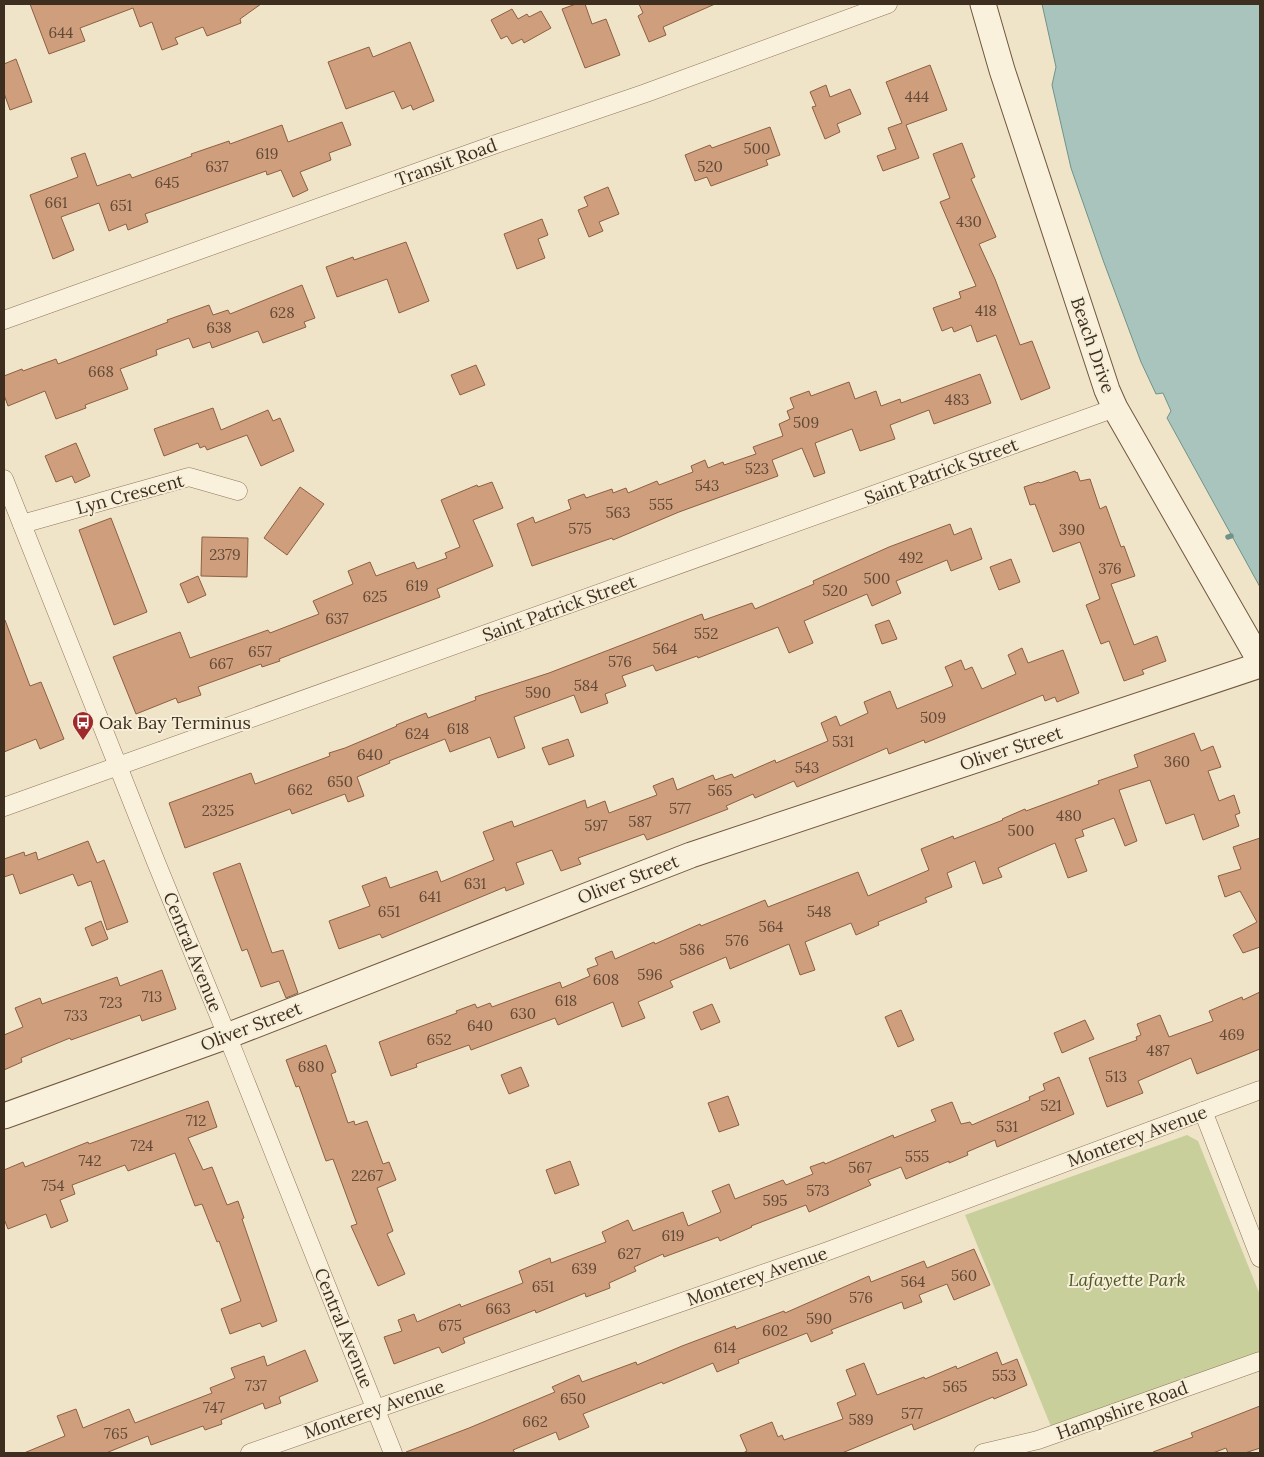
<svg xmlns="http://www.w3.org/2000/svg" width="1264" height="1457" font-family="Lora,serif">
  <rect width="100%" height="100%" fill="#f0e4c8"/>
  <!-- green -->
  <polygon fill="#c9cf9b" points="1187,1135 1198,1141 1260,1295 1260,1354 1052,1429 965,1215"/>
  <!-- water -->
  <polygon fill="#a9c4bc" stroke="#6f938a" points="1042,4 1260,4 1260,587 1167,418 1171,411 1163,393 1156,394 1141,362 1103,260 1071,168 1052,85 1056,67"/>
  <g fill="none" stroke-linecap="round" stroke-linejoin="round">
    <!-- stream -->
    <polyline stroke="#6f938a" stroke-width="5.5" points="1228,537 1231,536"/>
  </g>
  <!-- building -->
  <g fill="#cf9f7d" stroke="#8d5f41">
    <polygon points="30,4 261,4 240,19 241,23 207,36 203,27 175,38 178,44 162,50 152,22 140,27 133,8 80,28 85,41 49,54"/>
    <polygon points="576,4 585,4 592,24 606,19 620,55 585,68 562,9"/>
    <polygon points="639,4 715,4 663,27 666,35 649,42 638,16 643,13"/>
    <polygon points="512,9 518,19 527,14 529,17 541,11 551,28 524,43 522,39 512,44 507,36 501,39 491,20"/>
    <polygon points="410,42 434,101 413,110 411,105 402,109 394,91 346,109 328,62 369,47 373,57"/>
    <polygon points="16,59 32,102 10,110 4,93 4,64"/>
    <polygon points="930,65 947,110 906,125 919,158 883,171 877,156 896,149 888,128 902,123 886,82"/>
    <polygon points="826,85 830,97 850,89 861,114 837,124 840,132 825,139 812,107 816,106 810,92"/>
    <polygon points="342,122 351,145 329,153 331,160 300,172 308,190 293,197 281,170 267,175 266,171 145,214 148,222 128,230 126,224 109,231 99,203 61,217 74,250 53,259 30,195 78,177 71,158 85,153 97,186 130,174 132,178 192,156 191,154 229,141 230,144 282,125 288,142"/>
    <polygon points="770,127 780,155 766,160 768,165 711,186 707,177 695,181 685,155 710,145 712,148"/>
    <polygon points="962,143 975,177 971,179 996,237 979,244 995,279 1020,345 1032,341 1050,388 1021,400 996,335 977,342 971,325 954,332 952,327 942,331 933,308 961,298 959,292 976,286 940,202 950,198 933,154"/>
    <polygon points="608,187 619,214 599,222 603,231 589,237 578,210 588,206 584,197"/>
    <polygon points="542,219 548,235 538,239 545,258 517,269 504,234"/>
    <polygon points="406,242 429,301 399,313 387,279 337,297 326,267 353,257 354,260"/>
    <polygon points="302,285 315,318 304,322 306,327 263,343 258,331 212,348 210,342 193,348 189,338 156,350 157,355 120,369 128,389 85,405 86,408 56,419 45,391 8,406 4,395 4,376 22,369 23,371 56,359 58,364 168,322 167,320 209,305 213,315 228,310 230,314"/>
    <polygon points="476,365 485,385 460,395 451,375"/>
    <polygon points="980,374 991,403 934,424 929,410 890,425 895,439 860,451 852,429 815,443 825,473 814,477 802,448 772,460 778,476 679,512 613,540 612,538 532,566 517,524 533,517 535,523 571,509 568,500 584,494 586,498 612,489 613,493 626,488 628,493 657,481 659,485 693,472 691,466 705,460 708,468 723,462 724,465 756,454 753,447 783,436 779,424 790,419 787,411 794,408 790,398 809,391 811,396 849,382 855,399 876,391 881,406 900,399 901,403"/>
    <polygon points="213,408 221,430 268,410 273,421 280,418 294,451 261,466 247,435 207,450 205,446 200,448 198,443 164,456 154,429"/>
    <polygon points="76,443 90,476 75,483 72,476 56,482 45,456"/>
    <polygon points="1075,471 1076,473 1077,472 1080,481 1090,479 1100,509 1106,506 1121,547 1124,546 1135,576 1111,584 1134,645 1157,636 1166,661 1142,670 1144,674 1124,681 1109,641 1101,644 1086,605 1100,599 1080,542 1053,552 1035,504 1030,505 1024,487 1039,482 1040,483"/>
    <polygon points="492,482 503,508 473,520 493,566 437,589 440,597 279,659 280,661 262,667 261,664 198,687 201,695 178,703 176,698 136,714 113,657 180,632 190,658 268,630 270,633 319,614 313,601 353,584 348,571 370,562 376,576 414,562 417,569 447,558 445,553 460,547 441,500 477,485 478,487"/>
    <polygon points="300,487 324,504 287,555 264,538"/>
    <polygon points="111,518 147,612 114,625 79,530"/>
    <polygon points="950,524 954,535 971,528 982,559 951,571 947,560 896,581 901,593 872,606 867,594 804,621 813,643 789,653 778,627 698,658 697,656 656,671 653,665 622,676 626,686 605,694 608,703 581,713 574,695 514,717 525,748 498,758 490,737 450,752 445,739 389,761 390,763 357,777 364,796 348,802 345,794 292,814 290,809 185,848 169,803 251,773 255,784 330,756 329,753 345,748 397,726 396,725 426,713 428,718 476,700 475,697 549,673 702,614 704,620 752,603 755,609 814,584 813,581 889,547"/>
    <polygon points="202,537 248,538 247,577 201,576"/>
    <polygon points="1011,559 1020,582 999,590 990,567"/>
    <polygon points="198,576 206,595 188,603 180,584"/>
    <polygon points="5,620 30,686 41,682 64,739 40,749 36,739 4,752 4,621"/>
    <polygon points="889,620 897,639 882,644 875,625"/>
    <polygon points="1022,648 1028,663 1063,650 1079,693 1057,702 1055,697 1045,701 1043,695 925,743 924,740 889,754 887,748 797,787 794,781 755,798 753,794 726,806 728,809 671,831 647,840 644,834 578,858 581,864 561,871 552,850 516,863 524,884 506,891 505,887 382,938 380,934 339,949 329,921 370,906 362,886 386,877 390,888 437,871 441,882 494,860 483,832 512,821 514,827 585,800 587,808 605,801 609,813 657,795 653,786 673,778 677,790 713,775 715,780 732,774 734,778 775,760 776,763 828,741 821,723 836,716 840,726 868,713 864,702 890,691 897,709 953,686 945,667 961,660 965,670 972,667 982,689 1016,674 1008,655"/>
    <polygon points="1194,733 1201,751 1213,746 1221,767 1208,771 1219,801 1234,795 1240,813 1235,815 1239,826 1203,840 1194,814 1166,824 1150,780 1119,790 1137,841 1125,846 1114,818 1082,830 1084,836 1075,839 1087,871 1068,878 1055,843 998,868 1002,877 983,884 975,861 947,873 952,887 925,898 927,902 878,922 879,925 856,935 851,923 805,942 815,970 800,975 789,944 730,969 726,957 670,981 673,987 638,1002 645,1018 622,1027 613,1002 558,1025 555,1018 471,1050 469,1045 416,1064 417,1067 391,1076 379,1042 457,1013 456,1011 475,1004 477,1008 490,1003 492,1007 560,982 562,988 590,976 587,969 598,965 595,958 612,951 615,959 654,942 655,944 700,924 701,926 765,900 768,907 858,872 868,896 929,870 921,849 953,836 954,839 1003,820 1002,819 1025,809 1026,811 1099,784 1098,781 1138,767 1134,755"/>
    <polygon points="568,739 574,756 549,765 542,748"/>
    <polygon points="1260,838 1260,947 1243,953 1233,935 1257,922 1240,891 1225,897 1218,876 1241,869 1233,847"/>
    <polygon points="88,841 97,863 104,860 128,922 107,930 91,881 78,886 73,874 20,894 13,874 4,877 4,859 24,852 25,856 36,852 38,860"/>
    <polygon points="240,863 272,953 283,950 298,993 286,998 279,981 261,987 247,949 242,951 213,873"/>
    <polygon points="101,921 108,939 92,946 85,928"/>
    <polygon points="162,970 176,1009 142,1021 140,1015 71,1040 70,1038 21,1058 22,1062 4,1070 4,1035 23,1027 15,1008 40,998 42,1004 117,977 120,986"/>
    <polygon points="1260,992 1260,1049 1197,1074 1191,1058 1138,1081 1143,1093 1107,1107 1089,1058 1137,1040 1136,1037 1141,1035 1137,1024 1160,1015 1169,1037 1213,1021 1209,1011 1242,997 1243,1000"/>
    <polygon points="712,1004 720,1022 701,1030 693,1012"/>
    <polygon points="901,1010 914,1040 898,1047 885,1017"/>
    <polygon points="1085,1020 1094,1039 1062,1053 1054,1033"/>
    <polygon points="326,1045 336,1072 331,1074 348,1123 354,1121 355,1125 367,1121 383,1164 389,1162 396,1180 377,1188 393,1231 387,1234 405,1274 378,1286 351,1226 357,1224 333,1159 326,1161 299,1086 296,1087 286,1060"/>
    <polygon points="521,1067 529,1086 509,1094 501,1075"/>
    <polygon points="1059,1077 1074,1114 997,1147 995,1140 967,1152 968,1155 949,1163 949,1161 906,1179 901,1167 868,1180 871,1185 809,1212 806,1205 751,1226 752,1227 720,1241 718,1237 664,1257 663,1254 634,1267 636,1271 609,1283 610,1288 586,1297 585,1293 536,1313 535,1310 463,1338 465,1343 442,1353 439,1347 394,1364 384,1337 402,1331 398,1320 414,1314 417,1322 460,1304 461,1307 523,1283 519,1271 550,1258 551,1263 606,1242 602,1232 628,1220 633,1231 683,1212 688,1226 721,1212 712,1191 729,1184 735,1199 783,1180 786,1185 813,1174 810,1167 824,1162 825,1164 893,1135 894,1138 936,1121 931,1110 952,1102 961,1124 970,1122 972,1125 1030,1100 1029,1097 1045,1090 1043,1084"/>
    <polygon points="728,1096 739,1125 719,1132 708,1103"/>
    <polygon points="208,1101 217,1127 188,1138 203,1170 212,1167 227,1205 238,1201 244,1218 242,1219 277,1321 262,1327 260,1323 230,1334 221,1309 241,1301 219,1241 217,1242 202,1204 195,1206 175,1153 128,1171 125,1165 72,1185 75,1194 60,1200 68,1221 51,1228 46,1214 8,1229 4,1219 4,1170 23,1162 25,1167 88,1142 89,1144"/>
    <polygon points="570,1161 579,1185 555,1194 546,1170"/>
    <polygon points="974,1249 990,1285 954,1300 947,1284 919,1295 922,1302 904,1309 902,1302 831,1330 833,1333 811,1342 807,1333 738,1360 739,1363 717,1372 713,1363 663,1384 662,1382 583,1414 589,1427 559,1440 556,1432 513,1450 515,1453 407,1453 406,1452 469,1428 555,1392 552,1387 579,1375 582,1382 636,1362 637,1365 682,1346 735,1326 736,1329 784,1311 785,1313 869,1276 871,1282 924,1261 927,1268"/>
    <polygon points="305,1350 318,1381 279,1397 281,1403 265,1409 263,1403 221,1420 222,1424 205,1430 203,1426 151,1445 148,1436 106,1453 24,1453 65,1436 57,1416 76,1409 83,1428 129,1409 135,1423 212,1393 210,1388 235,1378 231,1368 264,1356 267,1366"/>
    <polygon points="997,1352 1002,1365 1017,1359 1027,1385 994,1399 993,1397 914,1430 912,1424 842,1453 743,1453 747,1451 740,1435 772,1422 778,1437 782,1435 784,1440 843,1419 837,1403 856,1395 846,1370 864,1363 877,1395 924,1377 925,1379 956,1366 957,1369"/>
    <polygon points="1260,1406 1260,1448 1245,1453 1228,1453 1226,1448 1213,1453 1153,1453 1153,1452 1193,1437 1191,1433"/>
  </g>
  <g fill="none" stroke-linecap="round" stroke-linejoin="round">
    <!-- street casing -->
    <g stroke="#8d765c" stroke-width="19">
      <g id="street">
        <polyline points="4,320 499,143 646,93 888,4"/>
        <polyline points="4,479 156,862 235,1055 393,1453"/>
        <polyline points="22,524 189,477 238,491"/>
        <polyline points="4,807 1115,408"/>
        <polyline points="1203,1111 1260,1258"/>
        <polyline points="250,1453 828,1251 1260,1090"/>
        <polyline points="983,1453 1038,1440 1260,1361"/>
      </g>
    </g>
    <!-- secondary casing -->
    <g stroke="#6f573f" stroke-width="27">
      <g id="secondary">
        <polyline points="983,4 1002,70 1107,390 1115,408 1260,661"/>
        <polyline points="4,1116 227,1036 691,855 1260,665"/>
      </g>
    </g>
    <!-- street -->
    <use href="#street" stroke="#faf1dc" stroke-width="18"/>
    <!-- secondary -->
    <use href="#secondary" stroke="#faf1dc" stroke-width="25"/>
  </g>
  <!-- icons -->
  <defs>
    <g id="bus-pin" transform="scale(1.125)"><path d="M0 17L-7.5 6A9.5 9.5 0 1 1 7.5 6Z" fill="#9e2a2b" stroke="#f7eed8"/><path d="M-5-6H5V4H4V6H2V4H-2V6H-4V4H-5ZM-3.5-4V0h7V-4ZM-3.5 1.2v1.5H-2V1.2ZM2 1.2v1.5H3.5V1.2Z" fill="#fff"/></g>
  </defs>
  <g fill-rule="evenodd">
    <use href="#bus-pin" x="83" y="722"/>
  </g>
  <g text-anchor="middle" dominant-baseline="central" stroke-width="4" stroke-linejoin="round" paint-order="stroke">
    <!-- number labels -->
    <g font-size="15" fill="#624a37">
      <text x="61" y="32">644</text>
      <text x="917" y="96">444</text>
      <text x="757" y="148">500</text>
      <text x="267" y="153">619</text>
      <text x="217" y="166">637</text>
      <text x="710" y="166">520</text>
      <text x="167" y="182">645</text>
      <text x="56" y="202">661</text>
      <text x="121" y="205">651</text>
      <text x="969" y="221">430</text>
      <text x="986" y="310">418</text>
      <text x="282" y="312">628</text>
      <text x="219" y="327">638</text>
      <text x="101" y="371">668</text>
      <text x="957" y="399">483</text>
      <text x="806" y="422">509</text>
      <text x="757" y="468">523</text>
      <text x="707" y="485">543</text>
      <text x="661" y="504">555</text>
      <text x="618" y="512">563</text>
      <text x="580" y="528">575</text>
      <text x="1072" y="529">390</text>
      <text x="225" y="554">2379</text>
      <text x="911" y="557">492</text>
      <text x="1110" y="568">376</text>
      <text x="877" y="578">500</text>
      <text x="417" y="585">619</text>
      <text x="835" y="590">520</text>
      <text x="375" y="596">625</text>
      <text x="337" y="618">637</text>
      <text x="706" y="633">552</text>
      <text x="665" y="648">564</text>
      <text x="260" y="651">657</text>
      <text x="620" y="661">576</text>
      <text x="221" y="663">667</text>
      <text x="586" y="685">584</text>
      <text x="538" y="692">590</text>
      <text x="933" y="717">509</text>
      <text x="458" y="728">618</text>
      <text x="417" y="733">624</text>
      <text x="843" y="741">531</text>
      <text x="370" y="754">640</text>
      <text x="1177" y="761">360</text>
      <text x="807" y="767">543</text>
      <text x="340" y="781">650</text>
      <text x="300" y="789">662</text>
      <text x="720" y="790">565</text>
      <text x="680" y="808">577</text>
      <text x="218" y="810">2325</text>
      <text x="1069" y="815">480</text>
      <text x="640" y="821">587</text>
      <text x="596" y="825">597</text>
      <text x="1021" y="830">500</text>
      <text x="475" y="883">631</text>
      <text x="430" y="896">641</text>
      <text x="389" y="911">651</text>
      <text x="819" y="911">548</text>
      <text x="771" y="926">564</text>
      <text x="737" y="940">576</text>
      <text x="692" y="949">586</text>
      <text x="650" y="974">596</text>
      <text x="606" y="979">608</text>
      <text x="152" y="996">713</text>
      <text x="566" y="1000">618</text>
      <text x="111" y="1002">723</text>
      <text x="523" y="1013">630</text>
      <text x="76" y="1015">733</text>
      <text x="480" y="1025">640</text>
      <text x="1232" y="1034">469</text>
      <text x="439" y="1039">652</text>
      <text x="1158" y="1050">487</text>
      <text x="311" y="1066">680</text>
      <text x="1116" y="1076">513</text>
      <text x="1051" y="1105">521</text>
      <text x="196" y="1120">712</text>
      <text x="1007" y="1126">531</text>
      <text x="142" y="1145">724</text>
      <text x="917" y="1156">555</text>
      <text x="90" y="1160">742</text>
      <text x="860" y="1167">567</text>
      <text x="367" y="1175">2267</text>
      <text x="53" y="1185">754</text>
      <text x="818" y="1190">573</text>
      <text x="775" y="1200">595</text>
      <text x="673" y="1235">619</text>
      <text x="629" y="1253">627</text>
      <text x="584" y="1268">639</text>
      <text x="964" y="1275">560</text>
      <text x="913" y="1281">564</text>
      <text x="543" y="1286">651</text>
      <text x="861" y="1297">576</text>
      <text x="498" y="1308">663</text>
      <text x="819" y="1318">590</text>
      <text x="450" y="1325">675</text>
      <text x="775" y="1330">602</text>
      <text x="725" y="1347">614</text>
      <text x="1004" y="1375">553</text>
      <text x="256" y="1385">737</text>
      <text x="955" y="1386">565</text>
      <text x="573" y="1398">650</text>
      <text x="214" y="1407">747</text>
      <text x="912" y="1413">577</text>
      <text x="861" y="1419">589</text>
      <text x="535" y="1421">662</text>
      <text x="116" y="1433">765</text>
    </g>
    <!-- street labels -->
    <g font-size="18" fill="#3d2e20" stroke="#f7eed8">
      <text transform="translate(446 162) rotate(-20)">Transit Road</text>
      <text transform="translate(1093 345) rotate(71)">Beach Drive</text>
      <text transform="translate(941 471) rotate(-20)">Saint Patrick Street</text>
      <text transform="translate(130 494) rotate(-15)">Lyn Crescent</text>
      <text transform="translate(559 608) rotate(-20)">Saint Patrick Street</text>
      <text transform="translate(1011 748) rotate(-18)">Oliver Street</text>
      <text transform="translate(628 879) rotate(-21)">Oliver Street</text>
      <text transform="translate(193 952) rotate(68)">Central Avenue</text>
      <text transform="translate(251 1026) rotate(-21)">Oliver Street</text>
      <text transform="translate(1137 1136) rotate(-20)">Monterey Avenue</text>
      <text transform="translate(757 1276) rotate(-19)">Monterey Avenue</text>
      <text transform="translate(344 1328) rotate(68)">Central Avenue</text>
      <text transform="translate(374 1409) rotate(-19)">Monterey Avenue</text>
      <text transform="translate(1122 1410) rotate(-20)">Hampshire Road</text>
    </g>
    <!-- poi labels -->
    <g font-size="18" fill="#3d2e20" stroke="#f7eed8" text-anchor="start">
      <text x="99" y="722">Oak Bay Terminus</text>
    </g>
    <!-- park labels -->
    <g font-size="18" font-style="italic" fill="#4d5a26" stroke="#f7eed8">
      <text x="1127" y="1279">Lafayette Park</text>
    </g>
  </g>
  <!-- border -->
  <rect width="1264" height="1457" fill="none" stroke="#3d2e20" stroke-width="10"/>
</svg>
